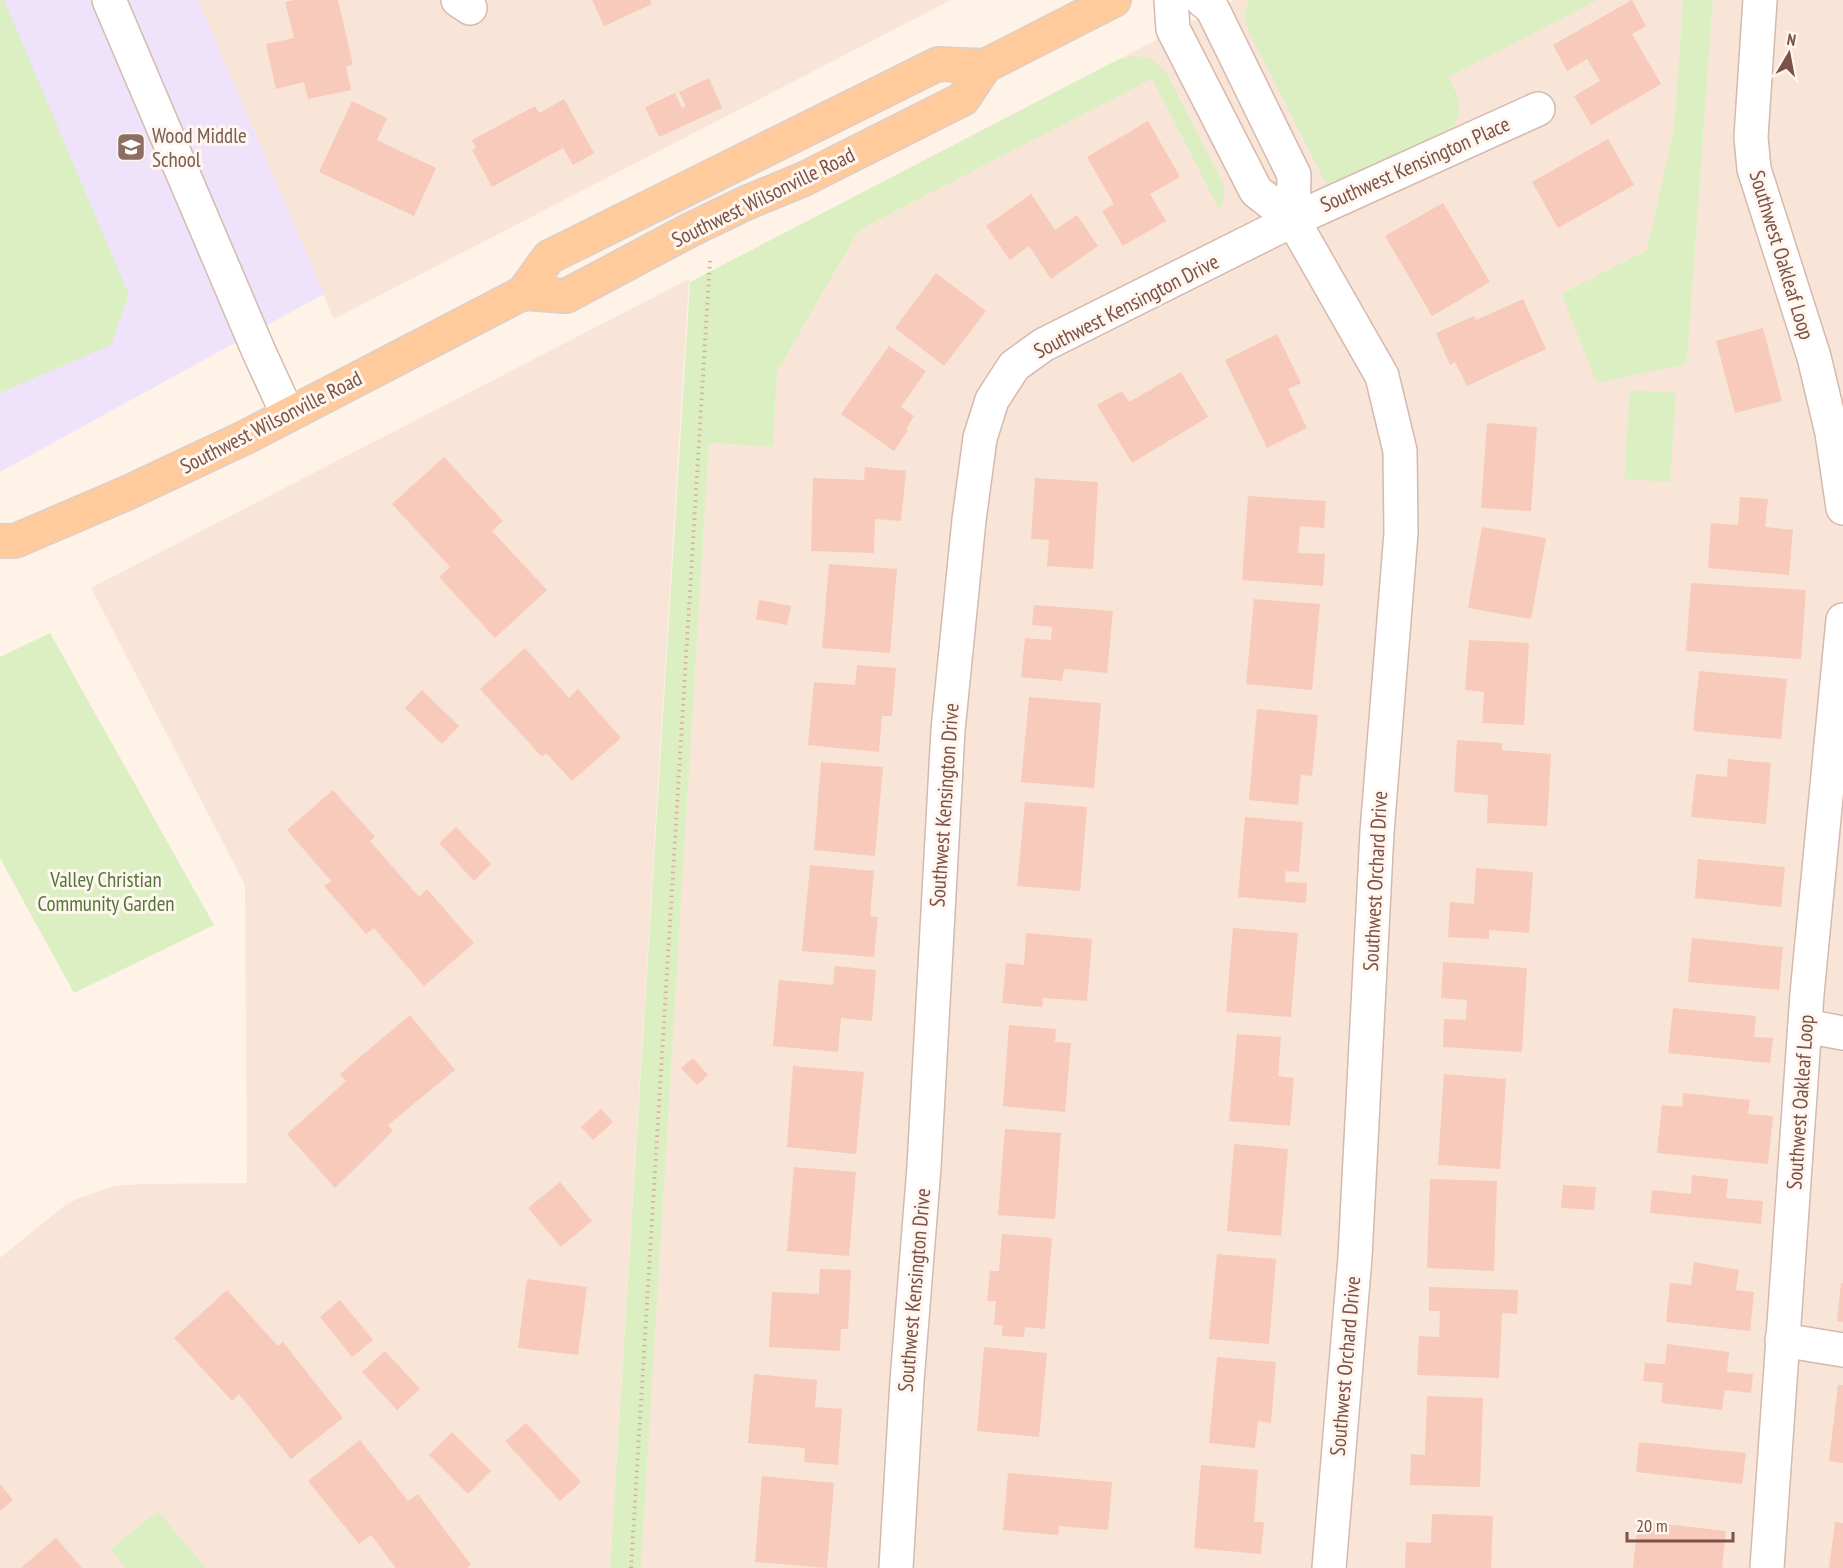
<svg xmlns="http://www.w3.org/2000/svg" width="1843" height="1568" font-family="'PT Sans Narrow',sans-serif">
  <rect width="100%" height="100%" fill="#fff2e7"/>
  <!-- residential -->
  <g fill="#f9e5d7">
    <polygon points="198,0 951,0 334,319"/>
    <polygon points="1234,0 1249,0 1245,11 1245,22 1456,90 1449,77 1598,0 1683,0 1674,127 1647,250 1561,294 1597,382 1687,364 1713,0 1843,0 1843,1568 641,1568 709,443 773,447 777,372 859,230 1152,79 1220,210 1223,183 1167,73 1127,57 1119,59"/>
    <polygon points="689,279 610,1568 0,1568 0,1258 64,1206 77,1199 114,1186 142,1184 247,1183 245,885 91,588"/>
  </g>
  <!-- education -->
  <polygon fill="#efe3fb" points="0,0 198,0 324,294 0,472"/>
  <!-- green -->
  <g fill="#dbefc3">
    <polygon points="0,0 4,0 129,295 111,345 0,393"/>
    <path d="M1249 0H1598L1449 77C1460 99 1466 111 1448 133L1331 193 1248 30C1244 20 1244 10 1249 0Z"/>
    <polygon points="1683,0 1713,0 1687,364 1597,383 1561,294 1647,250 1674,127"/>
    <polygon points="1136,56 1151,59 1167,73 1223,183 1224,197 1220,211 1152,79 859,230 777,372 773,447 709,443 641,1568 610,1568 690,282 1119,59"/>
    <polygon points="1630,390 1676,393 1670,482 1624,479"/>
    <polygon points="50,633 214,925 74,993 0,858 0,657"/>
    <polygon points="158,1512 206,1568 126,1568 110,1549"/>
  </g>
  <!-- building -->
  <g fill="#f7cabb">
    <polygon points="294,0 338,0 353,65 346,66 351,90 308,99 304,82 276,89 266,44 294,38 285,2"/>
    <polygon points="592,0 650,0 652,4 604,26"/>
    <polygon points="1632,0 1646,26 1632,34 1661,84 1591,125 1574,96 1600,81 1587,59 1567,71 1553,45"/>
    <polygon points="709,78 722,108 659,137 645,107 675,93 682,108 686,106 679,92"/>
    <polygon points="564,99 594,153 573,165 563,148 492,187 472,150 476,148 472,140 535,106 539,113"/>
    <polygon points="352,101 387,118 377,140 436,168 414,216 319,172"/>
    <polygon points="1148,121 1180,177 1150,194 1166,221 1123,246 1102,211 1114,204 1087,157"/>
    <polygon points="1608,139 1634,185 1558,228 1532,182"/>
    <polygon points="1031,194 1055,230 1077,215 1098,246 1051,279 1029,246 1010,260 986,226"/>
    <polygon points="1443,203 1490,282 1432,316 1385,236"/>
    <polygon points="936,273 986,311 944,366 895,328"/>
    <polygon points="1523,299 1546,349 1467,386 1455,362 1450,365 1436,333 1474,316 1476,320"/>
    <polygon points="1763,328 1782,401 1735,413 1716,341"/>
    <polygon points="1277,334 1301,383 1288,389 1307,428 1267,448 1225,360"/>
    <polygon points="889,346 926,371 901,407 914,416 906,429 908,430 894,451 841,414"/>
    <polygon points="1181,372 1208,417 1132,463 1097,405 1122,391 1129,402"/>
    <polygon points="1487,423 1537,427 1531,511 1481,508"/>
    <polygon points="444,457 503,521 492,531 547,590 495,638 439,577 450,567 392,504"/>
    <polygon points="865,467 906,471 901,521 875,519 874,553 811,551 813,478 864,480"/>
    <polygon points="1035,478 1098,482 1093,569 1047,566 1049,540 1031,539"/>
    <polygon points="1248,496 1326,501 1324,528 1300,526 1298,553 1325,554 1323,586 1242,580"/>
    <polygon points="1740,497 1768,499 1765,527 1793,530 1789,575 1708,568 1711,523 1738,525"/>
    <polygon points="1482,527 1546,538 1531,619 1468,608"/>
    <polygon points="829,564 897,569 890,653 822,648"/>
    <polygon points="1691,583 1806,590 1801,659 1686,651"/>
    <polygon points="1254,599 1320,604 1312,690 1246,684"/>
    <polygon points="759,600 791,606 787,625 756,619"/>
    <polygon points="1034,605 1113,611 1107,673 1064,669 1062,681 1021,677 1025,638 1051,640 1052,627 1032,625"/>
    <polygon points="1469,640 1529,643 1524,725 1482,723 1484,692 1465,690"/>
    <polygon points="525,648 569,698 578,689 621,738 572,781 546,753 542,757 480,689"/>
    <polygon points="857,665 896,668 892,716 882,716 879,752 808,745 814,682 855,685"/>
    <polygon points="1699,671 1787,679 1781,739 1693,731"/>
    <polygon points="422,690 459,726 442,744 405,708"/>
    <polygon points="1029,697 1101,703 1094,788 1021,782"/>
    <polygon points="1257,709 1318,715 1312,776 1301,775 1298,805 1249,800"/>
    <polygon points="1457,740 1502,743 1502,750 1551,754 1547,826 1487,823 1488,795 1454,792"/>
    <polygon points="1728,759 1771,763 1766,824 1691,817 1696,774 1727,777"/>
    <polygon points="821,762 883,767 875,856 814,850"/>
    <polygon points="333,790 375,837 370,841 419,897 427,889 474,943 424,986 374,928 366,934 324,886 331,881 287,830"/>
    <polygon points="1025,802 1087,807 1080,891 1017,886"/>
    <polygon points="1245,817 1303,822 1299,872 1286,871 1285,882 1307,883 1306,903 1238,897"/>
    <polygon points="456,827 491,864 474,881 439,843"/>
    <polygon points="1698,859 1785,867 1781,907 1695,898"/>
    <polygon points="810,865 874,871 870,916 878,917 874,957 802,951"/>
    <polygon points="1476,868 1533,872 1529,933 1489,930 1489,939 1448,937 1450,902 1474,904"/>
    <polygon points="1233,928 1298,933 1291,1017 1226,1012"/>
    <polygon points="1026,933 1092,939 1087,1001 1043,998 1042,1007 1002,1003 1006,963 1024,965"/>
    <polygon points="1692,938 1783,947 1779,990 1688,982"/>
    <polygon points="1443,962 1527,968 1522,1052 1443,1047 1444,1019 1466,1020 1467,1000 1441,998"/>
    <polygon points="835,966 876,970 872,1021 841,1018 838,1052 773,1046 779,980 833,985"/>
    <polygon points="1673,1008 1756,1016 1754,1037 1773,1038 1770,1063 1668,1053"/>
    <polygon points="410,1015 455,1070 388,1125 393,1131 335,1188 287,1134 346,1081 340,1074"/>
    <polygon points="1009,1025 1056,1029 1055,1042 1071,1043 1065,1112 1003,1106"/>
    <polygon points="1237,1034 1281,1037 1278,1076 1294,1078 1290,1126 1229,1121"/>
    <polygon points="693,1058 708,1075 697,1085 681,1068"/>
    <polygon points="793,1066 864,1072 856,1154 787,1147"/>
    <polygon points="1444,1074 1506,1079 1500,1169 1438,1165"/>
    <polygon points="1683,1093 1750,1100 1748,1114 1773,1116 1768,1164 1657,1153 1662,1105 1682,1107"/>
    <polygon points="601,1109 613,1122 593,1140 581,1127"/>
    <polygon points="1005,1129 1061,1133 1055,1219 998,1215"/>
    <polygon points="1234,1144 1288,1149 1281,1236 1227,1231"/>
    <polygon points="794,1167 856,1172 849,1256 787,1251"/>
    <polygon points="1692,1175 1728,1179 1726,1198 1763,1201 1761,1224 1650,1213 1652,1190 1691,1194"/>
    <polygon points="1430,1179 1497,1181 1494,1271 1427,1268"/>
    <polygon points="560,1182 592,1221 561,1247 528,1208"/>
    <polygon points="1563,1185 1596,1187 1594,1210 1561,1208"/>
    <polygon points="1002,1234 1052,1238 1045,1329 1025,1327 1024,1337 1002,1336 1003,1325 994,1325 996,1301 987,1301 990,1271 999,1271"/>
    <polygon points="1217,1254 1276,1259 1269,1344 1209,1339"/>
    <polygon points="1694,1262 1739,1270 1736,1290 1754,1292 1750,1331 1666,1322 1670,1283 1691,1285"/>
    <polygon points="820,1269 851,1270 848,1329 841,1329 840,1351 769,1347 772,1292 819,1294"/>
    <polygon points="527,1279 587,1287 578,1355 518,1348"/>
    <polygon points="1841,1283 1843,1283 1843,1322 1837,1321"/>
    <polygon points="1429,1287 1518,1290 1517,1314 1502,1313 1499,1378 1417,1375 1419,1336 1439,1337 1440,1311 1429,1311"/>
    <polygon points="227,1290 278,1346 283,1342 343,1418 291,1459 239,1394 232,1401 174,1338"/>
    <polygon points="340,1300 373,1340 352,1357 320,1317"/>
    <polygon points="1667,1344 1729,1352 1727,1372 1753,1374 1751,1393 1725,1390 1722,1410 1661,1403 1663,1383 1643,1381 1645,1363 1665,1364"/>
    <polygon points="984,1347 1047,1353 1039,1437 977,1431"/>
    <polygon points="385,1351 420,1389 397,1410 362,1372"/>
    <polygon points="1217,1357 1276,1362 1271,1423 1258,1421 1255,1448 1209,1443"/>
    <polygon points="754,1374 817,1380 815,1407 842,1409 838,1465 804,1462 805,1448 748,1443"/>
    <polygon points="1838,1385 1843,1385 1843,1463 1829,1461"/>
    <polygon points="1427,1396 1483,1398 1480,1487 1410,1485 1411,1454 1425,1455"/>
    <polygon points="526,1423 581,1482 560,1501 505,1441"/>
    <polygon points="452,1432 491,1471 468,1494 429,1455"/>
    <polygon points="360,1440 408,1501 418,1494 471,1565 467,1568 396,1568 371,1535 359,1544 308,1481"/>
    <polygon points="1639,1442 1746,1453 1742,1484 1636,1472"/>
    <polygon points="1201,1465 1258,1470 1254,1522 1264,1522 1261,1554 1194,1548"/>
    <polygon points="1008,1473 1112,1482 1108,1530 1059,1526 1058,1535 1003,1530"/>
    <polygon points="762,1476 834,1483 827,1568 755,1562"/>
    <polygon points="0,1484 13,1500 0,1511"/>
    <polygon points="1432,1514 1493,1516 1491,1568 1405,1568 1406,1542 1431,1543"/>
    <polygon points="1638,1521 1726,1531 1722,1568 1633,1568"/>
    <polygon points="1835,1522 1843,1523 1843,1568 1829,1568"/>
    <polygon points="56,1538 82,1568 21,1568"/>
  </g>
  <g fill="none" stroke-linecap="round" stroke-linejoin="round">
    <!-- minor casing -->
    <g stroke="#d5b9ae" stroke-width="36">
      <g id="minor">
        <polyline points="109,0 259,352 288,415"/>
        <polyline points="458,0 470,8"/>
        <polyline points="1171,0 1173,29 1256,191 1293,220 1382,376 1400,451 1401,533 1377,832 1355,1257 1329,1568"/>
        <polyline points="1202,0 1212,8 1294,175 1293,220"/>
        <polyline points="1760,0 1751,137 1754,169 1814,357 1832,433 1843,508"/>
        <polyline points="1805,1026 1843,1033"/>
        <polyline points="1782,1340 1843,1350"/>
        <polyline points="896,1568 907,1381 924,1167 948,730 969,520 980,438 992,400 1014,366 1043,345 1293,220 1538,109"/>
        <polyline points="1767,1568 1807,994 1843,620"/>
      </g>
    </g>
    <!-- major casing -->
    <g stroke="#dacfcb" stroke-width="36">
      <g id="major">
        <polyline points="523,293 566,296 690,230 746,203 804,179 963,99 985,66"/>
        <polyline points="0,541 15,541 127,493 246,437 523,293 549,257 938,64 985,66 1114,0"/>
      </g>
    </g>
    <!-- path -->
    <polyline stroke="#ddac9d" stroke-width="4" stroke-dasharray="1.5 4.5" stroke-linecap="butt" points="631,1568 710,260"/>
    <!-- minor -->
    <use href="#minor" stroke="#fff" stroke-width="33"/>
    <!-- major -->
    <use href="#major" stroke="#ffcb9d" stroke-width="33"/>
  </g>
  <!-- icons -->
  <defs>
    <g id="school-square" transform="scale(1.5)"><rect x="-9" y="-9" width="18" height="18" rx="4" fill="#8d6e63" stroke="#fff6ef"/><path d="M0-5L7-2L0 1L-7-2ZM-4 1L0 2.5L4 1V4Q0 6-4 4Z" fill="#fff"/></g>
  </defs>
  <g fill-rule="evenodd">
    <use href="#school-square" x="131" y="147"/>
  </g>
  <g text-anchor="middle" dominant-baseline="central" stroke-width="6" stroke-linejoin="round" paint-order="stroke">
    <!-- education labels -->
    <g font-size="21" fill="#785e54" stroke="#fff6ef" text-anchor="start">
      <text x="152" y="135">Wood Middle<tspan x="152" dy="24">School</tspan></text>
    </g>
    <!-- street labels -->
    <g font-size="21" fill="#7c5247" stroke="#fff6ef">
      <text transform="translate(1415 164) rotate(-24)">Southwest Kensington Place</text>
      <text transform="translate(763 197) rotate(-26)">Southwest Wilsonville Road</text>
      <text transform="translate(1782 255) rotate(73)">Southwest Oakleaf Loop</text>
      <text transform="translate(1126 306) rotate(-27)">Southwest Kensington Drive</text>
      <text transform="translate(271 422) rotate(-27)">Southwest Wilsonville Road</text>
      <text transform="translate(944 805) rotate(-86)">Southwest Kensington Drive</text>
      <text transform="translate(1375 881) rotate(-87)">Southwest Orchard Drive</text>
      <text transform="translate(1800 1102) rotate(-86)">Southwest Oakleaf Loop</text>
      <text transform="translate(914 1290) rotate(-85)">Southwest Kensington Drive</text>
      <text transform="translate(1345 1366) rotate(-85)">Southwest Orchard Drive</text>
    </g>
    <!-- park labels -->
    <g font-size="21" fill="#547739" stroke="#fff6ef">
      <text x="106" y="879">Valley Christian<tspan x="106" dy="24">Community Garden</tspan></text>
    </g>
  </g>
  <!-- north arrow -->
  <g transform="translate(1789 54) rotate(10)" stroke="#fff6ef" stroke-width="4.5" paint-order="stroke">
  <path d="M0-4.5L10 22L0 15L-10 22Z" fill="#7c5247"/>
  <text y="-9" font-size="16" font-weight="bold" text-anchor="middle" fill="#7c5247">N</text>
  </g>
  <!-- scale -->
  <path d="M1627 1532v9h106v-9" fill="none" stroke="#7c5247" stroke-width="3"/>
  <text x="1636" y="1532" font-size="18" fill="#7c5247" stroke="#fff6ef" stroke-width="4.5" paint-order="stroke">20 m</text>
</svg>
